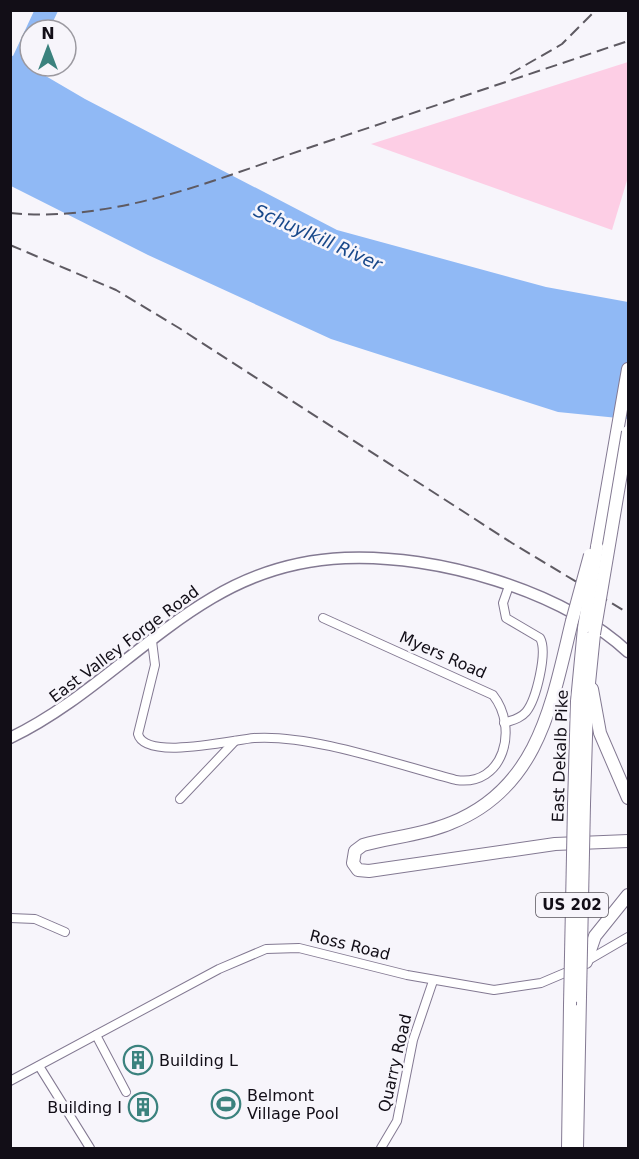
<svg xmlns="http://www.w3.org/2000/svg" width="639" height="1159" font-family="'DejaVu Sans',sans-serif">
  <rect width="100%" height="100%" fill="#f7f5fb"/>
  <!-- green -->
  <polygon fill="#fdcee5" points="628,62 628,177 612,230 371,144"/>
  <!-- water -->
  <polygon fill="#90b9f5" points="34,11 58,11 49,30 30,30 32,68 85,99 337,230 546,287 628,302 628,419 558,412 331,339 148,255 11,186 10,55 13,56"/>
  <g fill="none" stroke-linecap="round" stroke-linejoin="round">
    <!-- minor casing -->
    <g stroke="#837992" stroke-width="10">
      <g id="minor">
        <path d="M152 641 155 665 138 734C145 761 232 740 254 738 312 734 398 765 456 780 504 787 519 728 493 695L323 618"/>
        <path d="M504 723C512 720 520 719 526 712 536 700 548 652 540 638L506 618 503 603 509 586"/>
        <polyline points="180,799 235,741"/>
        <polyline points="10,918 35,919 65,932"/>
        <polyline points="585,962 628,937"/>
        <polyline points="96,1035 126,1092"/>
        <polyline points="39,1066 90,1148"/>
        <polyline points="10,1081 219,969 266,949 299,948 407,975 494,990 541,983 574,969"/>
        <polyline points="381,1148 397,1121 413,1040 433,981"/>
      </g>
    </g>
    <!-- major casing -->
    <g stroke="#837992" stroke-width="13">
      <path id="major" d="M10 738C85 702 141 640 212 598 252 574 298 560 345 558 436 554 561 590 628 652"/>
    </g>
    <!-- highway casing -->
    <g stroke="#837992" stroke-width="14">
      <g id="highway">
        <polyline points="597,547 628,369"/>
        <path d="M572 621C552 703 539 788 451 823 423 835 392 837 363 845L355 851 353 863 358 870 369 871 555 844 628 841"/>
        <polyline points="592,689 600,733 628,798"/>
        <polyline points="584,804 587,703 594,634"/>
        <polyline points="574,805 577,701 584,628"/>
        <polyline points="586,962 595,936 628,895"/>
        <polyline points="568,1148 570,1005"/>
        <polyline points="577,1148 580,997"/>
      </g>
    </g>
    <!-- minor -->
    <use href="#minor" stroke="#fff" stroke-width="8"/>
    <!-- major -->
    <use href="#major" stroke="#fff" stroke-width="10"/>
    <!-- highway -->
    <use href="#highway" stroke="#fff" stroke-width="12"/>
    <!-- rail -->
    <g stroke="#5e5a62" stroke-width="2" stroke-dasharray="12 6" stroke-linecap="butt">
      <polyline points="510,74 562,44 596,10"/>
      <path d="M10 213C116 223 216 179 314 146 419 111 524 76 628 41"/>
      <polyline points="10,245 116,290 179,328 512,543 628,613"/>
    </g>
    <!-- highway-bridge casing -->
    <g stroke="#837992" stroke-width="14" stroke-linecap="butt">
      <g id="highway-bridge">
        <polyline points="572,621 590,555"/>
        <polyline points="584,628 597,547"/>
        <polyline points="594,634 628,432"/>
        <polyline points="580,997 584,804"/>
        <polyline points="570,1005 574,805"/>
      </g>
    </g>
    <!-- highway-bridge -->
    <use href="#highway-bridge" stroke="#fff" stroke-width="12"/>
  </g>
  <!-- icons -->
  <defs>
    <g id="building-ring" transform="scale(1.5)"><circle r="9.5" fill="#f7f5fb" stroke="#3b827e" stroke-width="1.5"/><path d="M-4-6H4V6H1V3H-1V6H-4ZM-2.5-4.3h1.7v1.8h-1.7ZM.8-4.3h1.7v1.8H.8ZM-2.5-1h1.7V.8h-1.7ZM.8-1h1.7V.8H.8Z" fill="#3b827e"/></g>
    <g id="stadium-ring" transform="scale(1.5)"><circle r="9.5" fill="#f7f5fb" stroke="#3b827e" stroke-width="1.5"/><path d="M0-5a6.5 5 0 1 0 0 10a6.5 5 0 1 0 0-10ZM-3.5-1.8h7v3.6h-7Z" fill="#3b827e"/></g>
  </defs>
  <g fill-rule="evenodd">
    <use href="#building-ring" x="138" y="1060"/>
    <use href="#stadium-ring" x="226" y="1104"/>
    <use href="#building-ring" x="143" y="1107"/>
  </g>
  <g text-anchor="middle" dominant-baseline="central" stroke-width="5" stroke-linejoin="round" paint-order="stroke">
    <!-- shield labels -->
    <rect fill="#f7f5fb" stroke="#57535b" stroke-width="1.5" x="536" y="893" width="72" height="24" rx="4.5"/>
    <g font-size="15" font-weight="bold" fill="#120e17">
      <text x="572" y="905">US 202</text>
    </g>
    <!-- street labels -->
    <g font-size="16" fill="#120e17" stroke="#f7f5fb">
      <text transform="translate(124 644) rotate(-37)">East Valley Forge Road</text>
      <text transform="translate(443 655) rotate(24)">Myers Road</text>
      <text transform="translate(560 756) rotate(-88)">East Dekalb Pike</text>
      <text transform="translate(350 945) rotate(14)">Ross Road</text>
      <text transform="translate(395 1063) rotate(-77)">Quarry Road</text>
    </g>
    <!-- poi labels -->
    <g font-size="16" fill="#120e17" stroke="#f7f5fb" text-anchor="start">
      <text x="159" y="1060">Building L</text>
      <text x="247" y="1095">Belmont<tspan x="247" dy="18">Village Pool</tspan></text>
      <text x="122" y="1107" text-anchor="end">Building I</text>
    </g>
    <!-- water labels -->
    <g font-size="18" font-style="italic" fill="#18488a" stroke="#f7f5fb">
      <text transform="translate(318 237) rotate(24)">Schuylkill River</text>
    </g>
  </g>
  <!-- border -->
  <rect width="639" height="1159" fill="none" stroke="#120e17" stroke-width="24"/>
  <!-- north arrow -->
  <g transform="translate(48 48)"><circle r="28" fill="#f7f5fb" stroke="#9b99a0" stroke-width="1.5"/>
  <path d="M0-4.5L10 22L0 15L-10 22Z" fill="#3b827e"/>
  <text y="-9" font-size="16" font-weight="bold" text-anchor="middle" fill="#120e17">N</text>
  </g>
</svg>
